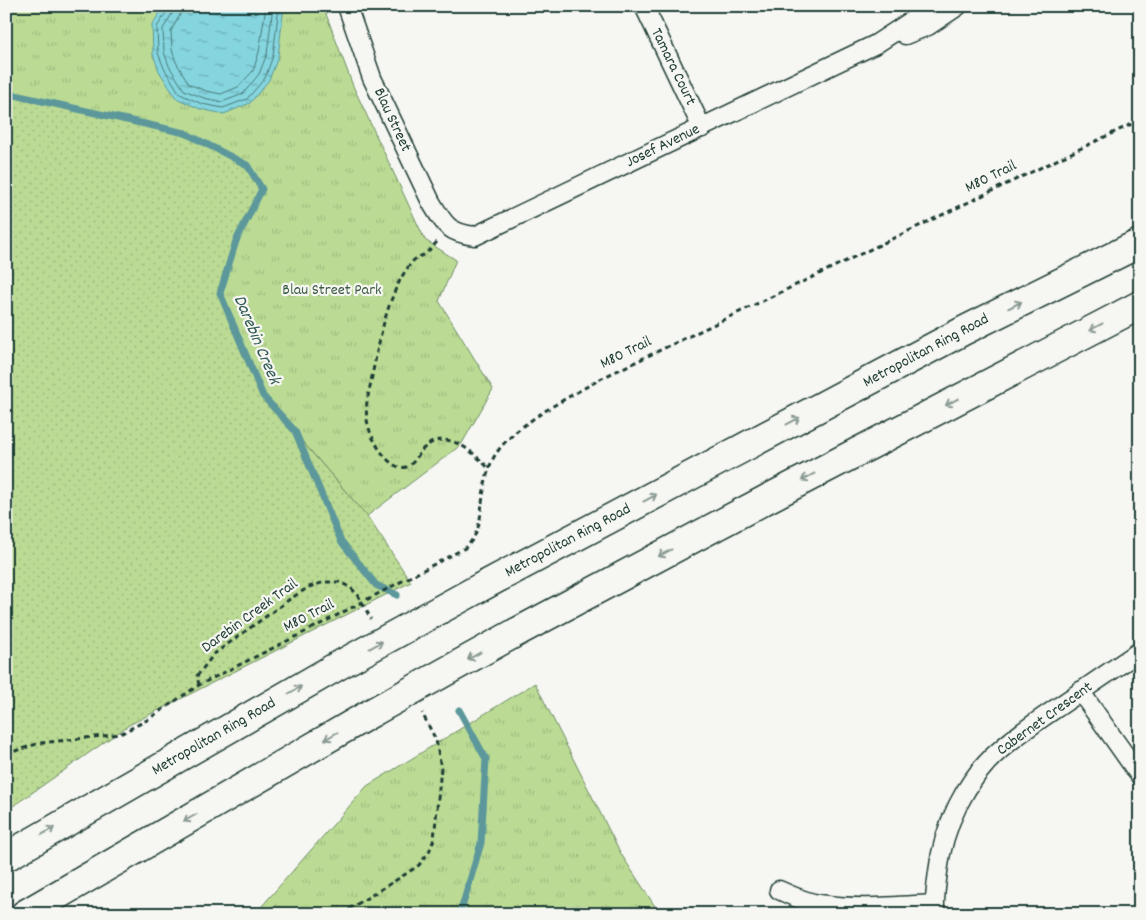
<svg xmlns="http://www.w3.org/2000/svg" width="1146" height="920" font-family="Dekko,sans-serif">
  <defs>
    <pattern id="grass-dots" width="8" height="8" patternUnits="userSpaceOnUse" patternTransform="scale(1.25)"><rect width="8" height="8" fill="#bbdb94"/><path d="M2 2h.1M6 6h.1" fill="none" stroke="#a0bd80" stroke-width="1.8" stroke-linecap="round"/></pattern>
    <pattern id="park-tufts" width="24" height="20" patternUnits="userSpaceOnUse" patternTransform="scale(1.25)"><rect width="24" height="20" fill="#bbdb94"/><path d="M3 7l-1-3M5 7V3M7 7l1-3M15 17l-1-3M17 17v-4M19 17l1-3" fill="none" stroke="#a0bd80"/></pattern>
    <pattern id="water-ripples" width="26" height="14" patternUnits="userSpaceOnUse" patternTransform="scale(1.25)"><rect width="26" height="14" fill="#85d5df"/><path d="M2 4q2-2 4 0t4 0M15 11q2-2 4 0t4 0" fill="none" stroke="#6caeb6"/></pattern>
  </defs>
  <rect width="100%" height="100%" fill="#f6f6f2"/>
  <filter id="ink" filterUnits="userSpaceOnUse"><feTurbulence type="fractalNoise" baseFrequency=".02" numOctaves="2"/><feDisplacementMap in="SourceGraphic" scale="10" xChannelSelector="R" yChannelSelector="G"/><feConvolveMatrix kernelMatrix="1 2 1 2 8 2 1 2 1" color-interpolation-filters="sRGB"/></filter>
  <g filter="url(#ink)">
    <!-- grass -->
    <polygon fill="url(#grass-dots)" stroke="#6d8c64" points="6,93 185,133 247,165 262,189 236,241 220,293 263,396 367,516 411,582 129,725 6,811"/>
    <!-- park -->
    <g fill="url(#park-tufts)" stroke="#6d8c64">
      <polygon points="6,6 323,6 353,86 425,240 456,260 439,301 493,389 461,445 367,516 263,396 220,293 236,241 262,189 247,165 185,133 6,93"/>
      <polygon points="535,683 621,854 660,914 255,914 367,786"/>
    </g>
    <!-- water -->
    <polygon fill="url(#water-ripples)" stroke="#5c989b" points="164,6 284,6 278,57 269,80 250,103 224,114 200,109 176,98 159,71 153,54 152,25"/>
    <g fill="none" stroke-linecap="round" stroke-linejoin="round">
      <!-- shore -->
      <g stroke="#487a78" stroke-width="1">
        <polyline points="167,6 167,11 157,27 158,53 164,68 180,94 202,104 223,108 247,99 265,78 273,56 279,6"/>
        <polyline points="174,6 173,12 163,29 164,52 169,66 184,90 204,98 222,102 243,94 259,74 267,54 273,6"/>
        <polyline points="181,6 180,15 171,31 172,50 176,62 189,84 206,91 221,94 238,87 253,71 259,52 266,6"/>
      </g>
      <!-- stream -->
      <g stroke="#5c989b" stroke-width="7">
        <polyline points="6,93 185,133 247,165 262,189 236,241 220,293 263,396 295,431 341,541 376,585 397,595"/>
        <polyline points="459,710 486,759 481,843 460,914"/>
      </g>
      <!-- street casing -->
      <g stroke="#1f3d34" stroke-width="21">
        <g id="street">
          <path d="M347 6 372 78 431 202C444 224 448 233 475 236L876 44 934 6"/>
          <polyline points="644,6 702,128"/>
          <polyline points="905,35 928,26 958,6"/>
          <polyline points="1080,691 1140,776"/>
          <path d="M779 890C792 896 805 902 819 904 857 910 896 906 934 904"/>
          <path d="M935 914C934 900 936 886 938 872 943 827 965 780 1000 750 1019 733 1040 719 1061 705 1087 687 1114 669 1140 651"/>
        </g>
      </g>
      <!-- highway casing -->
      <g stroke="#1f3d34" stroke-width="31">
        <g id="highway">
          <polyline points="483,586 965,330 1140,243"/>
          <polyline points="517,632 765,500 1140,305"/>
          <polyline points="6,857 334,668"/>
          <polyline points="25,914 373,712"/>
        </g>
      </g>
      <!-- path -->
      <g stroke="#1f3d34" stroke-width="3" stroke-dasharray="5 4" stroke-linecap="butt">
        <path d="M437 242C433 246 428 252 423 255 419 257 416 258 413 261 384 294 376 360 367 401 366 411 366 419 369 428 372 440 390 472 406 467 415 464 418 453 424 448 446 427 474 452 489 469"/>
        <path d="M482 503C484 489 486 474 492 461 507 427 570 397 602 378L1140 120"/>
        <polyline points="199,685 197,676 214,654 290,599 309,587 325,582 340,582 351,588 358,595 371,619"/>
        <polyline points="6,754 40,743 120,734 147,720 199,685 311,629"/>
        <polyline points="341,914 401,877 419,865 429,852 434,839 441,768 436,740 422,713"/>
      </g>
      <!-- street -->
      <use href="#street" stroke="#f6f6f2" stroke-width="18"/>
      <!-- highway -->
      <use href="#highway" stroke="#f6f6f2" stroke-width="28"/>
      <!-- highway-bridge casing -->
      <g stroke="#1f3d34" stroke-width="31" stroke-linecap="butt">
        <g id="highway-bridge">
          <polyline points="334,668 483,586"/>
          <polyline points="373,712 517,632"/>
        </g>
      </g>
      <!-- path-bridge -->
      <path stroke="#1f3d34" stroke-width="3" stroke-dasharray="5 4" stroke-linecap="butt" d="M311 629 465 548C479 535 480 521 482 503"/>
      <!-- highway-bridge -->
      <use href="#highway-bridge" stroke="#f6f6f2" stroke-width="28"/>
    </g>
    <!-- one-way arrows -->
    <defs><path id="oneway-shaft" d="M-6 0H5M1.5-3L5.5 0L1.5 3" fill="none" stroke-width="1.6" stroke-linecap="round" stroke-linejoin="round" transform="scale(1.25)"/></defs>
    <g stroke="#8a9a93">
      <use href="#oneway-shaft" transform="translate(1015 305) rotate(-26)"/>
      <use href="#oneway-shaft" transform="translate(1096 327) rotate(152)"/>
      <use href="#oneway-shaft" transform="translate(952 402) rotate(152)"/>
      <use href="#oneway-shaft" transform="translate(793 421) rotate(-28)"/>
      <use href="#oneway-shaft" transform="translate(808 477) rotate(152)"/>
      <use href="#oneway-shaft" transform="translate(650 498) rotate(-28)"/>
      <use href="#oneway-shaft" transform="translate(665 553) rotate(152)"/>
      <use href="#oneway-shaft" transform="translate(376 645) rotate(-29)"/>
      <use href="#oneway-shaft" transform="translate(474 656) rotate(151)"/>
      <use href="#oneway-shaft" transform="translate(295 690) rotate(-30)"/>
      <use href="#oneway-shaft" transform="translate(331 736) rotate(150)"/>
      <use href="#oneway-shaft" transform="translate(190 818) rotate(150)"/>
      <use href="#oneway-shaft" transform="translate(48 831) rotate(-31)"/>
    </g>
  </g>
  <g text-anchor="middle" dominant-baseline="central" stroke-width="4.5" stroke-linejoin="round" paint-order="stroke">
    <!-- street labels -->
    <g font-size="16" fill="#1f3d34" stroke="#f6f6f2">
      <text transform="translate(673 67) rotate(64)">Tamara Court</text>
      <text transform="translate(392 120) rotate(65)">Blau Street</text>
      <text transform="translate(663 146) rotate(-26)">Josef Avenue</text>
      <text transform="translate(991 177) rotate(-26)">M80 Trail</text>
      <text transform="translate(926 351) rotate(-28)">Metropolitan Ring Road</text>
      <text transform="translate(626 353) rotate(-26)">M80 Trail</text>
      <text transform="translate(568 541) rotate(-28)">Metropolitan Ring Road</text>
      <text transform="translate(250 616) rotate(-36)">Darebin Creek Trail</text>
      <text transform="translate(309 616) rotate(-27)">M80 Trail</text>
      <text transform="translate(1045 719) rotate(-36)">Cabernet Crescent</text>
      <text transform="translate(214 737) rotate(-30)">Metropolitan Ring Road</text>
    </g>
    <!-- park labels -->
    <g font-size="16" fill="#3e5d47" stroke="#f6f6f2">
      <text x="332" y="290">Blau Street Park</text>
    </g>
    <!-- water labels -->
    <g font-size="18" font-style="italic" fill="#335b56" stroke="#f6f6f2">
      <text transform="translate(256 340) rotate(67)">Darebin Creek</text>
    </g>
  </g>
  <!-- margin -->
  <rect width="1146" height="920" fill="none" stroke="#f6f6f2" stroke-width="25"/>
  <rect x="12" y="12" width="1121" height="895" fill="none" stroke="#1f3d34" stroke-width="2" filter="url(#ink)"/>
</svg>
